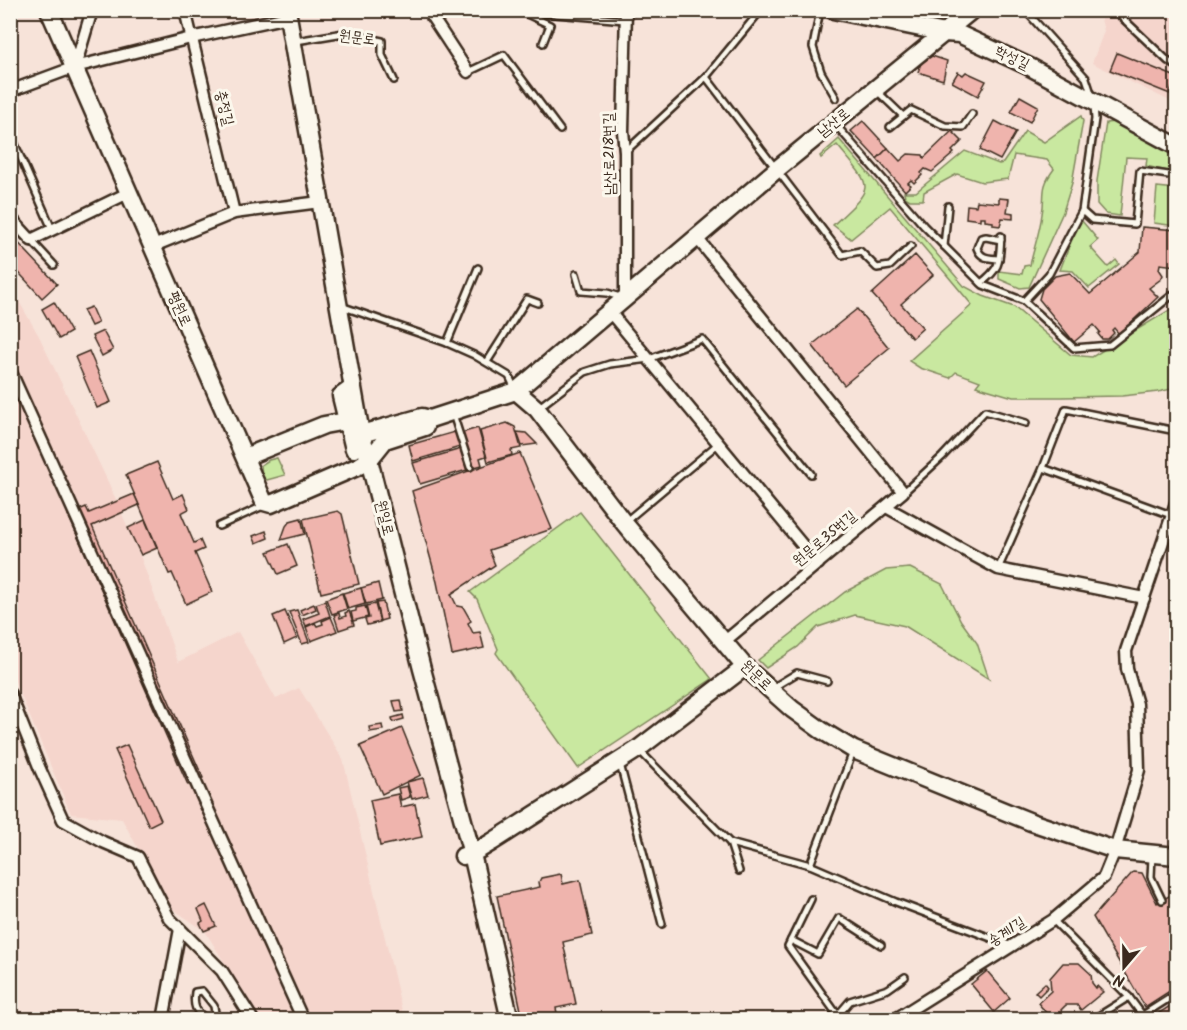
<svg xmlns="http://www.w3.org/2000/svg" width="1187" height="1030" font-family="Kalam,'Poor Story',sans-serif">
  <rect width="100%" height="100%" fill="#f7e3d9"/>
  <filter id="ink" filterUnits="userSpaceOnUse"><feTurbulence type="fractalNoise" baseFrequency=".0167" numOctaves="2"/><feDisplacementMap in="SourceGraphic" scale="12" xChannelSelector="R" yChannelSelector="G"/><feConvolveMatrix kernelMatrix="1 2 1 2 8 2 1 2 1" color-interpolation-filters="sRGB"/></filter>
  <g filter="url(#ink)">
    <!-- built -->
    <g fill="#f5d5cc">
      <polygon points="1099,11 1176,11 1176,104 1092,63 1104,31"/>
      <polygon points="10,286 39,336 109,484 141,558 178,662 238,632 276,699 299,688 343,759 404,1019 259,1019 205,931 170,907 122,819 71,814 11,672"/>
    </g>
    <!-- green -->
    <g fill="#c9e8a0" stroke="#82895f" stroke-width="1.5">
      <path d="M1081 116 1083 121 1072 183 1063 212 1029 287 1020 288 999 279V271L1022 274 1024 266 1030 265C1034 248 1040 231 1042 214 1046 193 1039 189 1054 169L1047 160 1014 155 1008 179 982 182 957 174 924 192 923 200H910L905 197 904 192H916L965 151 999 164 1003 163 1025 131 1044 142Z"/>
      <polygon points="1114,122 1176,155 1176,173 1146,166 1147,158 1126,157 1120,216 1106,214 1097,204 1097,181 1106,123"/>
      <path d="M839 139 964 286 983 296 1014 307 1071 355 1092 357 1176 306V388L1158 392 1122 396 1062 397H1013L976 386 980 381 956 372 950 378 920 368 909 361 972 305 890 207 851 239 833 225C876 185 874 190 837 145L821 158 820 156Z"/>
      <polygon points="1157,187 1176,189 1176,226 1154,223"/>
      <polygon points="1079,221 1082,221 1098,240 1090,247 1108,267 1116,260 1119,264 1089,288 1073,271 1060,270"/>
      <polygon points="277,458 285,475 267,480 262,477 261,465 269,460"/>
      <polygon points="580,512 712,679 578,768 496,653 498,649 477,599 470,592"/>
      <polygon points="910,568 942,584 961,621 977,643 989,679 905,626 855,615 818,627 798,647 766,668 758,660 845,592 886,570"/>
    </g>
    <!-- building -->
    <g fill="#efb4ad" stroke="#3b2a1e" stroke-width="1.5">
      <polygon points="1117,53 1176,77 1170,94 1110,70"/>
      <polygon points="932,56 947,61 943,80 918,72 921,63"/>
      <polygon points="958,72 963,75 966,72 986,81 978,96 952,82"/>
      <polygon points="1020,96 1038,106 1030,122 1011,112"/>
      <polygon points="863,121 888,148 877,159 851,131"/>
      <polygon points="995,121 1016,132 1000,160 980,150"/>
      <polygon points="952,131 962,141 952,151 954,153 932,172 925,169 921,173 922,175 914,183 911,180 908,183 911,185 905,191 877,159 888,148 900,161 908,154 923,155 924,158"/>
      <polygon points="999,198 1009,199 1007,212 1013,213 1013,219 1002,218 1000,226 993,225 993,222 985,221 985,217 980,217 980,220 966,218 967,205 976,206 977,201 999,203"/>
      <polygon points="1142,227 1176,230 1176,266 1160,264 1159,269 1163,275 1161,279 1149,288 1158,297 1119,334 1114,328 1112,330 1114,333 1108,339 1102,339 1098,334 1100,332 1094,325 1074,342 1039,299 1042,289 1055,276 1070,273 1090,294 1140,252"/>
      <polygon points="10,234 57,284 42,298 10,263"/>
      <polygon points="915,255 933,275 901,304 923,328 912,338 872,294"/>
      <polygon points="54,302 71,332 59,339 42,309"/>
      <polygon points="91,307 98,323 91,326 83,310"/>
      <polygon points="857,309 889,348 844,385 812,345"/>
      <polygon points="103,331 113,350 102,356 92,336"/>
      <polygon points="89,351 111,402 97,408 75,357"/>
      <polygon points="507,423 515,427 521,448 511,450 512,455 488,462 480,431"/>
      <polygon points="478,428 486,456 480,458 482,465 471,468 461,433"/>
      <polygon points="455,432 460,447 413,461 409,445"/>
      <polygon points="517,432 526,433 537,444 522,446"/>
      <polygon points="461,449 467,470 420,484 413,463"/>
      <polygon points="520,453 552,529 489,550 495,565 451,594 457,606 463,607 471,621 468,623 473,633 480,632 484,648 452,655 437,582 412,491"/>
      <polygon points="157,462 173,499 183,494 189,509 181,513 194,543 200,540 204,549 195,553 212,592 186,604 172,573 169,574 126,475"/>
      <polygon points="134,494 139,505 92,526 203,778 188,785 68,515 86,507 89,513"/>
      <polygon points="338,511 342,514 359,584 321,593 303,519"/>
      <polygon points="301,518 305,534 281,540 286,526 290,521"/>
      <polygon points="145,520 157,548 141,555 128,528"/>
      <polygon points="266,531 268,538 256,543 253,536"/>
      <polygon points="288,544 297,566 278,574 268,552"/>
      <polygon points="378,583 382,600 366,604 361,588"/>
      <polygon points="361,588 365,604 348,609 343,593"/>
      <polygon points="342,593 347,609 332,614 326,599"/>
      <polygon points="325,601 330,616 306,626 303,619 319,613 316,604"/>
      <polygon points="383,602 387,619 380,621 376,603"/>
      <polygon points="314,604 316,609 302,615 300,610"/>
      <polygon points="375,604 380,622 367,625 365,619 369,618 366,606"/>
      <polygon points="365,606 368,617 353,621 351,612 356,611 356,608"/>
      <polygon points="297,610 309,642 302,644 289,612"/>
      <polygon points="285,611 297,638 284,644 273,616"/>
      <polygon points="349,611 354,625 339,630 334,615 339,613 340,618 346,616 345,613"/>
      <polygon points="331,617 337,631 311,641 306,627 315,623 317,626 323,624 322,621"/>
      <polygon points="401,700 403,711 396,712 393,701"/>
      <polygon points="403,715 404,719 393,722 392,718"/>
      <polygon points="382,725 383,730 370,732 369,727"/>
      <polygon points="402,728 421,775 382,794 360,746"/>
      <polygon points="127,745 161,820 149,826 115,750"/>
      <polygon points="423,778 428,795 412,799 407,782"/>
      <polygon points="407,786 410,797 401,800 398,788"/>
      <polygon points="398,794 401,807 415,804 422,837 380,846 370,800"/>
      <polygon points="1133,872 1142,873 1157,903 1176,892 1176,987 1145,1007 1093,917"/>
      <polygon points="561,874 563,884 580,880 592,935 563,942 576,1004 556,1008 557,1013 523,1020 497,896 540,887 539,882 541,878"/>
      <polygon points="206,905 216,926 204,931 200,923 203,921 198,909"/>
      <polygon points="1063,963 1079,963 1091,974 1092,983 1096,988 1097,986 1103,992 1081,1010 1077,1005 1066,1005 1061,1010 1062,1012 1052,1020 1038,1003 1051,991 1050,978"/>
      <polygon points="987,971 1010,998 994,1012 971,984"/>
      <polygon points="1045,983 1048,987 1039,996 1035,992"/>
      <polygon points="1170,1006 1176,1015 1176,1020 1154,1020 1153,1017"/>
    </g>
    <g fill="none" stroke-linecap="round" stroke-linejoin="round">
      <!-- lane casing -->
      <g stroke="#3b2a1e" stroke-width="10">
        <g id="lane">
          <polyline points="508,10 625,20"/>
          <polyline points="820,10 813,47 821,72 836,98"/>
          <polyline points="1025,10 1086,78 1092,96"/>
          <polyline points="1114,10 1168,61 1176,66"/>
          <polyline points="527,14 550,25 543,43"/>
          <polyline points="296,41 344,33 382,41 382,55 394,80"/>
          <polyline points="468,72 504,55 560,130"/>
          <polyline points="706,77 842,255 860,251 877,268 890,266 911,246"/>
          <polyline points="876,90 903,116"/>
          <polyline points="836,125 924,226 983,285 1024,301 1074,348 1110,345 1176,292"/>
          <polyline points="890,127 911,110 945,126 963,127 972,114"/>
          <polyline points="10,133 52,229"/>
          <polyline points="625,152 706,77 761,10"/>
          <polyline points="1082,211 1092,220 1135,224 1140,171 1176,176"/>
          <polyline points="31,240 54,265"/>
          <polyline points="944,246 948,206"/>
          <path d="M999 259C989 258 981 259 977 248L981 238 986 237 1001 240"/>
          <polyline points="576,274 581,291 607,293 620,297"/>
          <path d="M981 283C1002 267 999 261 1001 236"/>
          <polyline points="1024,301 1049,274 1082,211 1095,119 1094,105"/>
          <polyline points="341,306 447,343 474,355 509,376 515,389"/>
          <polyline points="447,343 478,268"/>
          <polyline points="487,362 527,299 538,303"/>
          <polyline points="538,408 585,372 610,364 649,359 702,339 811,474"/>
          <polyline points="453,414 470,467"/>
          <polyline points="1043,468 1171,515"/>
          <polyline points="904,492 942,457 985,411 1026,423"/>
          <polyline points="625,522 719,443"/>
          <polyline points="219,526 263,506"/>
          <polyline points="998,569 1043,468 1066,409 1176,431"/>
          <polyline points="774,687 797,673 827,681"/>
          <polyline points="639,750 730,843 739,871"/>
          <polyline points="620,764 662,924"/>
          <polyline points="730,843 810,865 896,902 1012,946"/>
          <polyline points="1152,857 1151,877 1162,900"/>
          <polyline points="810,865 853,752"/>
          <polyline points="811,899 788,946 841,1020"/>
          <polyline points="1053,920 1129,997 1146,1020"/>
          <polyline points="791,940 818,954 839,918 881,945"/>
          <polyline points="838,1015 850,1001 888,989 905,977"/>
          <polyline points="1143,1015 1176,994"/>
          <path d="M208 1020C195 1012 193 1006 195 992L202 991 214 1006 216 1020"/>
          <polyline points="1092,1020 1129,997"/>
        </g>
      </g>
      <!-- street casing -->
      <g stroke="#3b2a1e" stroke-width="15">
        <g id="street">
          <polyline points="185,10 234,213"/>
          <polyline points="431,10 432,17 468,72"/>
          <polyline points="75,67 92,10"/>
          <polyline points="10,91 75,67 191,38 288,17"/>
          <polyline points="10,217 31,240 130,192"/>
          <polyline points="697,238 903,492 725,641"/>
          <polyline points="151,247 234,213 320,202"/>
          <polyline points="625,298 625,152 623,131 626,10"/>
          <polyline points="609,311 818,564"/>
          <polyline points="10,370 303,1020"/>
          <polyline points="886,507 998,569 1144,598"/>
          <polyline points="10,694 40,769 63,820 103,842 138,857 169,918 222,971 253,1020"/>
          <polyline points="163,1020 180,929"/>
          <polyline points="894,1020 1053,920 1104,877 1115,850 1139,770 1137,704 1127,669 1126,651 1176,503"/>
        </g>
      </g>
      <!-- secondary casing -->
      <g stroke="#3b2a1e" stroke-width="21">
        <g id="secondary">
          <polyline points="49,10 264,502 271,504 359,466 369,460 385,440 425,427"/>
          <polyline points="287,10 361,434 369,460 422,669 472,854 510,1020"/>
          <polyline points="833,10 945,33 959,34 1030,67 1176,146"/>
          <polyline points="352,388 341,396 354,449"/>
          <polyline points="516,391 537,409 624,523 745,667 792,709 821,730 854,750 1031,822 1115,850 1176,856"/>
          <polyline points="361,434 422,417 430,419 516,391 776,170 972,10"/>
          <polyline points="245,457 324,425 346,421"/>
          <polyline points="463,856 472,854 492,842 638,749 745,667"/>
        </g>
      </g>
      <!-- lane -->
      <use href="#lane" stroke="#fbf7ec" stroke-width="5"/>
      <!-- street -->
      <use href="#street" stroke="#fbf7ec" stroke-width="10"/>
      <!-- secondary -->
      <use href="#secondary" stroke="#fbf7ec" stroke-width="16"/>
    </g>
  </g>
  <g text-anchor="middle" dominant-baseline="central" stroke-width="6" stroke-linejoin="round" paint-order="stroke">
    <!-- street labels -->
    <g font-size="15" fill="#3b2a1e" stroke="#fbf7ec">
      <text transform="translate(357 38) rotate(7)">원문로</text>
      <text transform="translate(1012 58) rotate(26)">학성길</text>
      <text transform="translate(224 108) rotate(76)">충정길</text>
      <text transform="translate(834 123) rotate(-39)">남산로</text>
      <text transform="translate(610 154) rotate(-91)">남산로218번길</text>
      <text transform="translate(179 309) rotate(66)">평원로</text>
      <text transform="translate(384 518) rotate(76)">원일로</text>
      <text transform="translate(825 539) rotate(-40)">원문로35번길</text>
      <text transform="translate(756 676) rotate(44)">원문로</text>
      <text transform="translate(1007 932) rotate(-33)">송계1길</text>
    </g>
  </g>
  <!-- margin -->
  <rect width="1187" height="1030" fill="none" stroke="#fbf7ec" stroke-width="36"/>
  <rect x="18" y="18" width="1151" height="994" fill="none" stroke="#3b2a1e" stroke-width="2" filter="url(#ink)"/>
  <!-- north arrow -->
  <g transform="translate(1124 967) rotate(200)" stroke="#fbf7ec" stroke-width="4.5" paint-order="stroke">
  <path d="M0-4.5L10 22L0 15L-10 22Z" fill="#3b2a1e"/>
  <text y="-9" font-size="16" font-weight="bold" text-anchor="middle" fill="#3b2a1e">N</text>
  </g>
</svg>
